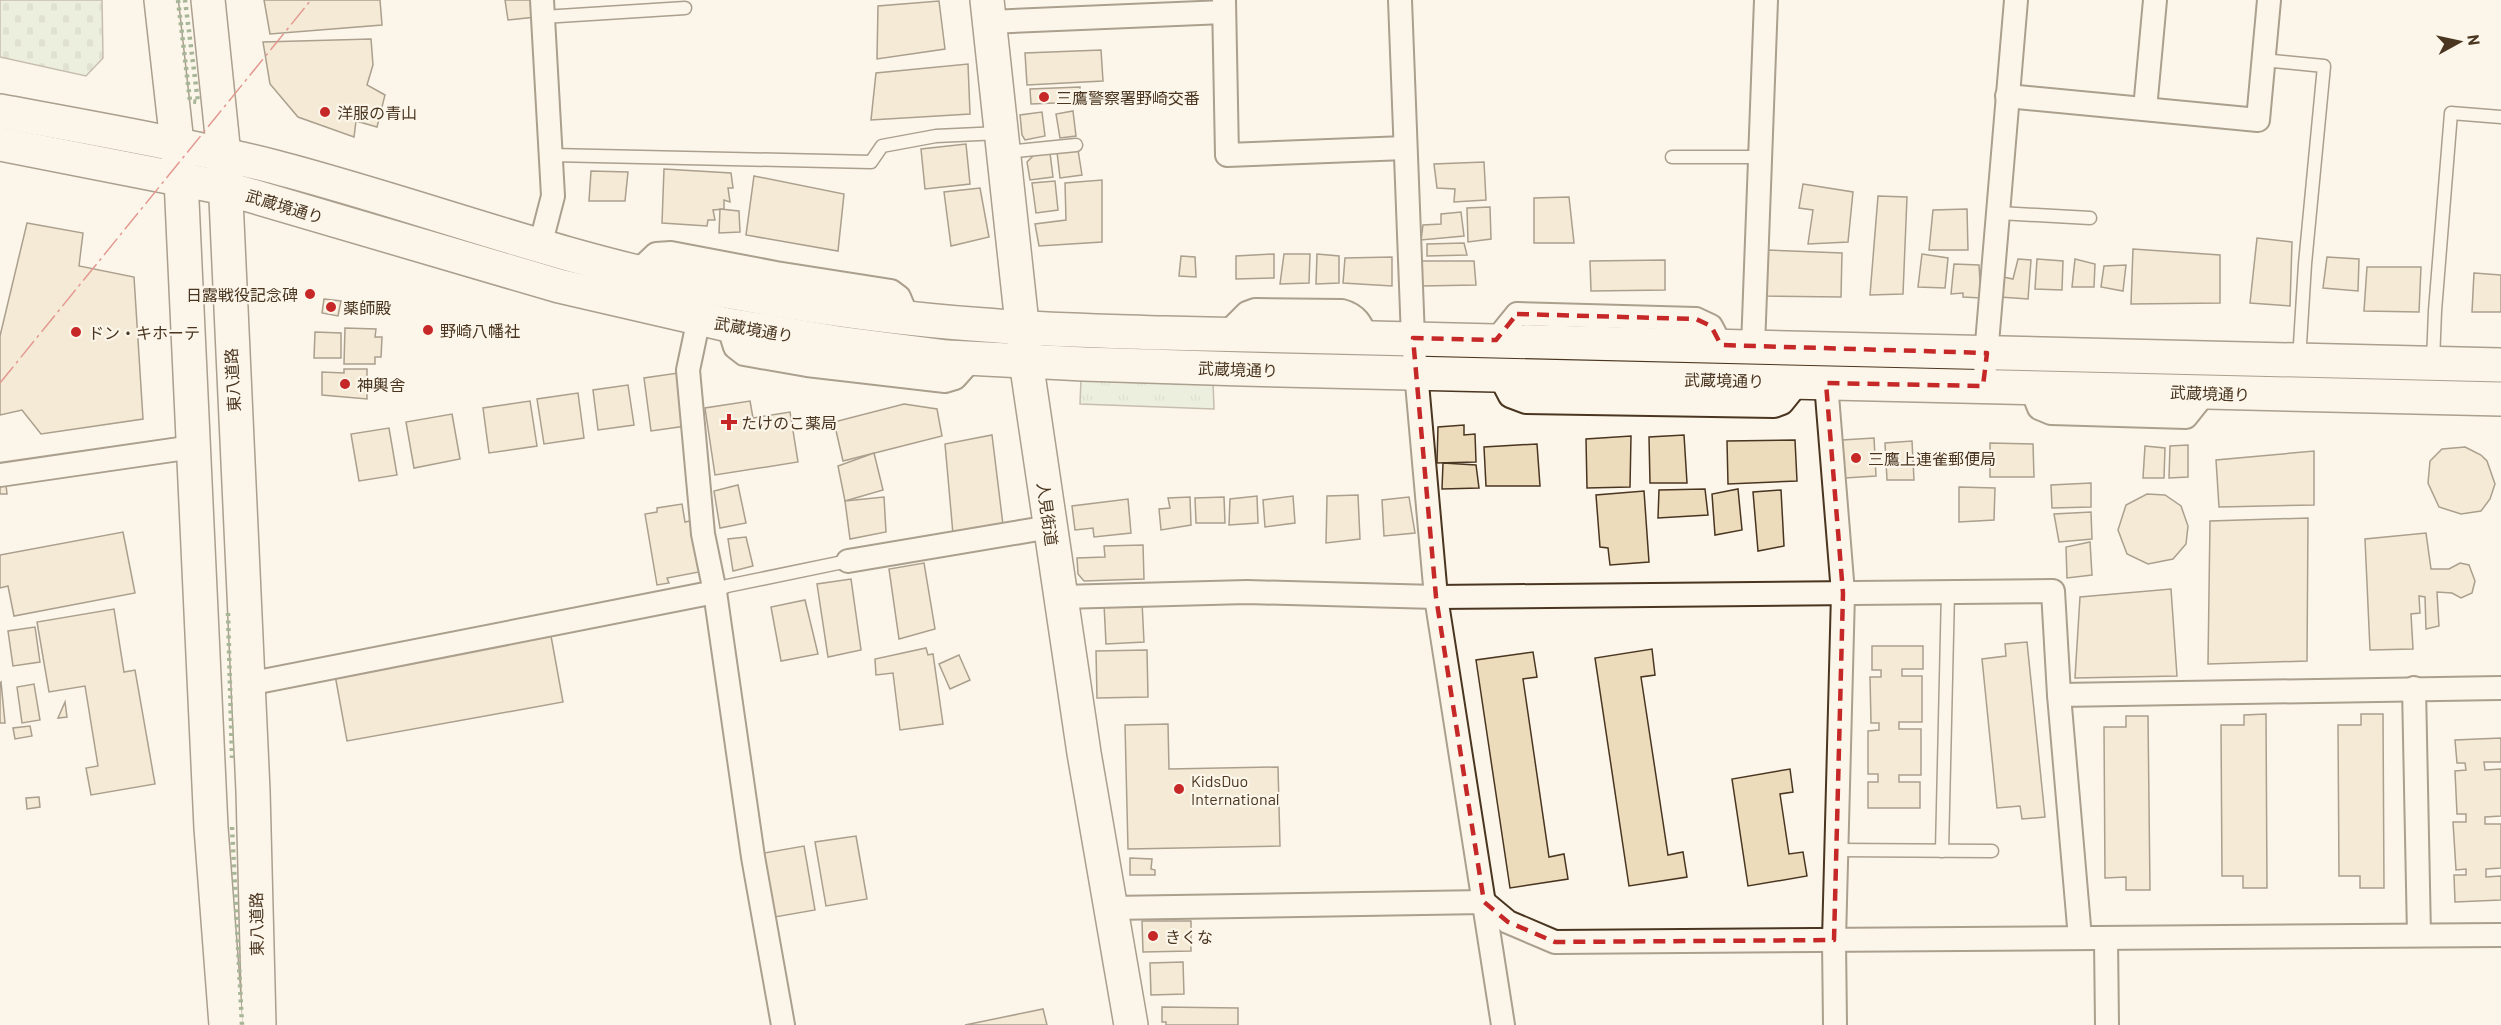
<svg xmlns="http://www.w3.org/2000/svg" width="2501" height="1025" font-family="Barlow,'Noto Sans JP',sans-serif">
  <defs>
    <pattern id="grass-tufts" width="24" height="20" patternUnits="userSpaceOnUse" patternTransform="scale(1.5)"><rect width="24" height="20" fill="#dce7d0"/><path d="M3 7l-1-3M5 7V3M7 7l1-3M15 17l-1-3M17 17v-4M19 17l1-3" fill="none" stroke="#bec7b2"/></pattern>
    <pattern id="cemetery-stones" width="16" height="16" patternUnits="userSpaceOnUse" patternTransform="scale(1.5)"><rect width="16" height="16" fill="#dce7d0"/><path d="M2 7V4a2 2 0 0 1 4 0v3zM10 15v-3a2 2 0 0 1 4 0v3z" fill="#bec7b2"/></pattern>
  </defs>
  <rect width="100%" height="100%" fill="#fbf6e9"/>
  <!-- grass -->
  <polygon fill="url(#grass-tufts)" stroke="#887966" stroke-width="1.5" points="1081,379 1213,382 1214,409 1080,404"/>
  <!-- cemetery -->
  <polygon fill="url(#cemetery-stones)" stroke="#887966" stroke-width="1.5" points="0,0 102,0 103,58 86,76 0,57"/>
  <!-- building -->
  <g fill="#ecdcbc" stroke="#4a3520" stroke-width="1.5">
    <polygon points="264,0 380,0 382,25 270,34"/>
    <polygon points="505,0 534,0 536,17 508,20"/>
    <polygon points="939,1 945,49 877,59 878,6"/>
    <polygon points="371,39 373,65 367,85 385,95 377,127 356,121 354,137 298,117 270,84 263,42"/>
    <polygon points="1101,50 1103,81 1027,85 1025,53"/>
    <polygon points="968,64 970,114 871,120 876,73"/>
    <polygon points="1080,87 1080,102 1031,104 1030,89"/>
    <polygon points="1073,111 1076,136 1060,138 1056,114"/>
    <polygon points="1042,112 1045,136 1025,140 1022,135 1020,115"/>
    <polygon points="966,144 970,184 925,189 921,149"/>
    <polygon points="1078,150 1082,175 1060,178 1057,152"/>
    <polygon points="1050,153 1053,177 1030,180 1027,162 1034,155"/>
    <polygon points="1484,162 1486,200 1454,202 1455,189 1437,188 1434,164"/>
    <polygon points="664,169 731,173 733,188 728,188 730,202 724,200 724,209 713,210 715,220 708,220 707,226 662,223"/>
    <polygon points="591,171 628,172 625,201 589,201"/>
    <polygon points="754,176 844,194 838,251 746,235"/>
    <polygon points="1102,180 1102,242 1039,246 1035,224 1066,220 1065,183"/>
    <polygon points="1055,181 1058,210 1036,213 1032,183"/>
    <polygon points="1803,184 1853,192 1848,242 1808,244 1813,210 1799,208"/>
    <polygon points="980,188 989,237 951,246 944,192"/>
    <polygon points="1878,196 1907,197 1903,294 1870,295"/>
    <polygon points="1569,197 1574,243 1534,243 1534,198"/>
    <polygon points="1490,207 1491,239 1468,242 1467,208"/>
    <polygon points="720,209 739,211 740,232 719,233"/>
    <polygon points="1967,209 1968,250 1929,250 1933,210"/>
    <polygon points="1461,212 1464,236 1421,240 1423,225 1441,224 1441,214"/>
    <polygon points="27,223 83,233 79,266 134,277 143,419 41,434 22,410 0,415 0,336"/>
    <polygon points="2257,238 2292,242 2290,306 2250,303"/>
    <polygon points="1464,243 1467,255 1427,256 1427,244"/>
    <polygon points="2133,249 2220,255 2220,303 2131,304"/>
    <polygon points="1767,250 1842,253 1841,297 1765,296"/>
    <polygon points="1274,254 1274,278 1236,279 1236,256"/>
    <polygon points="1284,254 1310,254 1309,283 1280,284"/>
    <polygon points="1317,254 1339,256 1339,283 1316,284"/>
    <polygon points="1922,254 1948,258 1945,288 1918,287"/>
    <polygon points="1181,256 1195,257 1196,277 1179,276"/>
    <polygon points="1392,257 1392,286 1343,283 1345,258"/>
    <polygon points="2327,257 2359,259 2358,291 2323,288"/>
    <polygon points="2018,259 2031,260 2028,299 2000,297 2003,277 2013,279"/>
    <polygon points="2037,259 2063,261 2062,290 2035,289"/>
    <polygon points="2075,259 2095,264 2094,287 2072,287"/>
    <polygon points="1665,260 1665,290 1591,291 1590,261"/>
    <polygon points="1422,261 1474,261 1476,285 1421,286"/>
    <polygon points="1954,264 1979,265 1981,298 1963,297 1963,293 1951,294"/>
    <polygon points="2126,265 2123,291 2101,287 2104,266"/>
    <polygon points="2367,267 2421,267 2419,312 2364,311"/>
    <polygon points="2474,273 2501,275 2501,312 2472,312"/>
    <polygon points="324,299 341,301 338,316 322,313"/>
    <polygon points="345,328 376,329 375,337 382,337 381,357 375,357 375,364 344,364"/>
    <polygon points="315,332 341,333 341,358 314,358"/>
    <polygon points="344,369 367,369 367,399 322,395 322,372 344,373"/>
    <polygon points="678,373 686,426 651,431 644,378"/>
    <polygon points="628,385 634,425 598,430 593,390"/>
    <polygon points="578,393 584,438 544,444 537,399"/>
    <polygon points="530,401 537,446 489,453 483,408"/>
    <polygon points="750,401 753,418 790,412 798,462 715,475 705,408"/>
    <polygon points="904,404 937,409 942,436 843,461 834,422"/>
    <polygon points="452,414 460,459 414,468 406,422"/>
    <polygon points="1464,425 1464,435 1475,434 1476,462 1437,463 1438,427"/>
    <polygon points="389,428 397,475 359,481 351,434"/>
    <polygon points="992,435 1003,525 953,534 945,444"/>
    <polygon points="1684,435 1687,483 1650,483 1649,437"/>
    <polygon points="1631,436 1630,487 1587,488 1586,439"/>
    <polygon points="1874,438 1876,476 1845,478 1842,440"/>
    <polygon points="1795,440 1797,481 1728,484 1727,441"/>
    <polygon points="1912,441 1914,480 1887,480 1885,443"/>
    <polygon points="1990,443 2033,444 2034,477 1990,477"/>
    <polygon points="1537,444 1540,486 1486,486 1484,447"/>
    <polygon points="2188,445 2188,477 2169,478 2170,446"/>
    <polygon points="2145,446 2165,448 2164,478 2143,478"/>
    <polygon points="2465,447 2481,455 2487,461 2495,484 2490,499 2481,511 2461,514 2439,507 2428,483 2430,461 2442,449"/>
    <polygon points="2314,451 2314,505 2219,507 2216,460"/>
    <polygon points="874,453 883,490 845,501 838,466"/>
    <polygon points="1443,463 1476,465 1479,488 1442,489"/>
    <polygon points="2091,483 2091,507 2052,508 2051,485"/>
    <polygon points="6,485 7,494 0,494 0,486"/>
    <polygon points="738,485 746,523 720,528 714,491"/>
    <polygon points="1959,487 1995,488 1994,520 1959,522"/>
    <polygon points="1705,489 1708,515 1658,518 1659,490"/>
    <polygon points="1738,489 1742,530 1715,535 1712,494"/>
    <polygon points="1781,490 1784,546 1758,551 1753,492"/>
    <polygon points="1644,491 1649,562 1610,565 1608,548 1600,547 1596,495"/>
    <polygon points="2147,494 2165,495 2181,506 2188,526 2186,544 2173,559 2148,564 2127,554 2118,530 2126,505"/>
    <polygon points="1358,495 1360,539 1326,543 1327,496"/>
    <polygon points="1257,496 1258,523 1229,525 1230,499"/>
    <polygon points="1293,496 1295,523 1265,527 1263,500"/>
    <polygon points="884,497 886,532 850,539 845,501"/>
    <polygon points="1190,497 1191,525 1161,530 1159,509 1170,508 1168,498"/>
    <polygon points="1224,497 1225,523 1196,523 1195,498"/>
    <polygon points="1409,497 1415,533 1384,536 1382,500"/>
    <polygon points="1128,499 1131,533 1094,537 1093,528 1075,530 1072,506"/>
    <polygon points="682,504 685,522 690,521 699,572 667,578 669,583 657,585 645,514 657,512 657,508"/>
    <polygon points="2091,512 2092,539 2059,542 2054,514"/>
    <polygon points="2308,518 2307,661 2208,664 2210,521"/>
    <polygon points="123,532 135,593 14,616 8,586 0,588 0,555"/>
    <polygon points="2426,533 2431,569 2449,569 2460,563 2469,565 2475,581 2472,593 2461,598 2452,593 2437,592 2439,626 2426,629 2425,597 2419,596 2420,613 2411,614 2413,649 2370,650 2365,539"/>
    <polygon points="746,537 753,566 733,571 728,539"/>
    <polygon points="2090,542 2092,575 2067,578 2066,547"/>
    <polygon points="1143,545 1144,579 1084,581 1078,574 1077,558 1105,557 1104,546"/>
    <polygon points="924,563 935,629 899,639 889,569"/>
    <polygon points="851,579 861,650 828,657 817,584"/>
    <polygon points="2171,589 2177,676 2075,678 2080,597"/>
    <polygon points="805,600 818,654 781,661 771,607"/>
    <polygon points="1142,602 1144,642 1106,644 1104,604"/>
    <polygon points="114,609 124,672 135,670 155,784 91,795 86,768 98,766 85,686 49,692 37,622"/>
    <polygon points="35,627 40,662 13,666 8,631"/>
    <polygon points="551,636 563,702 347,741 335,675"/>
    <polygon points="2027,642 2045,817 2022,819 2020,806 1997,808 1982,659 2006,656 2005,644"/>
    <polygon points="1872,646 1923,646 1923,669 1902,669 1902,676 1922,676 1922,722 1899,722 1899,729 1921,729 1921,775 1899,775 1899,782 1920,782 1920,808 1868,808 1868,782 1878,782 1878,774 1868,774 1868,731 1879,730 1879,723 1871,723 1870,677 1881,677 1881,670 1872,670"/>
    <polygon points="926,648 928,655 933,654 943,724 900,730 893,673 876,675 875,659"/>
    <polygon points="1652,649 1655,675 1641,677 1668,855 1683,852 1687,877 1629,886 1595,658"/>
    <polygon points="1147,650 1148,697 1097,698 1096,651"/>
    <polygon points="1533,652 1537,677 1523,679 1549,857 1564,854 1568,879 1510,888 1476,660"/>
    <polygon points="959,655 970,680 950,689 939,664"/>
    <polygon points="1,682 5,723 0,723 0,683"/>
    <polygon points="34,684 40,720 22,723 17,687"/>
    <polygon points="65,702 67,717 58,718"/>
    <polygon points="2266,714 2267,888 2243,888 2243,876 2222,876 2221,725 2244,725 2244,715"/>
    <polygon points="2361,714 2383,714 2384,888 2360,888 2360,876 2339,876 2338,725 2361,725"/>
    <polygon points="2126,716 2148,716 2150,890 2126,890 2126,877 2105,878 2104,727 2126,727"/>
    <polygon points="1168,724 1169,769 1278,767 1280,846 1128,849 1125,725"/>
    <polygon points="30,726 32,736 15,739 13,728"/>
    <polygon points="2501,738 2501,762 2484,762 2485,770 2501,769 2501,816 2485,817 2485,824 2501,824 2501,868 2486,869 2486,877 2501,876 2501,900 2455,902 2454,875 2466,875 2466,869 2456,870 2453,822 2466,822 2466,814 2457,814 2455,771 2466,770 2465,763 2457,763 2455,740"/>
    <polygon points="1790,769 1793,792 1780,794 1789,854 1803,852 1807,876 1748,886 1732,779"/>
    <polygon points="39,797 40,807 27,809 26,798"/>
    <polygon points="856,836 867,899 826,906 815,842"/>
    <polygon points="804,846 815,910 775,917 764,853"/>
    <polygon points="1130,858 1152,859 1151,869 1155,870 1155,875 1130,875"/>
    <polygon points="1142,921 1191,921 1191,951 1143,952"/>
    <polygon points="1183,962 1184,994 1151,995 1150,963"/>
    <polygon points="1162,1007 1238,1008 1238,1025 1166,1025 1166,1022 1162,1022"/>
    <polygon points="1043,1009 1047,1025 965,1025"/>
  </g>
  <g fill="none" stroke-linecap="round" stroke-linejoin="round">
    <!-- service casing -->
    <g stroke="#4a3520" stroke-width="15">
      <g id="service">
        <polyline points="543,17 685,8"/>
        <polyline points="2263,60 2324,66 2305,264 2299,360"/>
        <polyline points="1006,152 1076,145"/>
        <polyline points="552,155 871,162 882,146 936,136 1000,133"/>
        <polyline points="1672,157 1760,157"/>
        <polyline points="1999,213 2090,218"/>
        <polyline points="2433,361 2435,311 2451,113 2501,117"/>
        <polyline points="715,592 727,586 848,561"/>
        <polyline points="1836,850 1992,851"/>
        <polyline points="1942,851 1948,591"/>
      </g>
    </g>
    <!-- minor casing -->
    <g stroke="#4a3520" stroke-width="26">
      <g id="minor">
        <polyline points="1224,0 1227,155 1405,148"/>
        <polyline points="1400,0 1413,338 1436,597 1503,1025"/>
        <polyline points="989,22 1224,12"/>
        <polyline points="2007,96 2258,120 2269,0"/>
        <polyline points="2145,109 2155,0"/>
        <polyline points="540,246 553,196 542,0"/>
        <polyline points="637,272 656,254 671,253 776,273 891,291 899,297 908,318"/>
        <polyline points="699,318 688,370 703,534 715,592 753,857 783,1025"/>
        <polyline points="728,325 735,347 744,354 807,365 945,381 955,378 973,358"/>
        <path d="M1226 334 1247 313 1255 310 1342 311C1357 315 1361 324 1367 337"/>
        <polyline points="1496,340 1517,314 1696,319 1711,326 1721,345"/>
        <polyline points="1753,347 1766,0"/>
        <polyline points="1985,367 2016,0"/>
        <polyline points="1499,375 1510,396 1526,402 1774,406 1782,403 1799,382"/>
        <polyline points="1826,383 1843,593 1834,940 1835,1025"/>
        <polyline points="2031,388 2039,408 2051,413 2186,417 2206,392"/>
        <polyline points="0,475 193,447"/>
        <polyline points="848,561 1050,527"/>
        <polyline points="1061,597 1247,592 1436,597 2053,591 2059,695 2080,938"/>
        <polyline points="248,684 715,592"/>
        <polyline points="2414,688 2419,935"/>
        <polyline points="2059,695 2501,688"/>
        <polyline points="1110,908 1484,902 1508,922 1555,942 2501,935"/>
        <polyline points="2106,939 2107,1025"/>
      </g>
    </g>
    <!-- secondary casing -->
    <g stroke="#4a3520" stroke-width="36">
      <polyline id="secondary" points="987,0 1026,361 1084,753 1131,1025"/>
    </g>
    <!-- primary casing -->
    <g stroke="#4a3520" stroke-width="36">
      <g id="primary">
        <polyline points="161,0 181,179 211,828 226,1025"/>
        <polyline points="208,0 224,155 253,791 259,1025"/>
        <path d="M0 111C92 128 184 144 275 167 416 204 552 256 695 285 791 304 888 318 985 325 1044 330 1104 331 1164 333L2501 365"/>
        <polyline points="0,144 225,188 559,286 728,325 838,343 947,357 1084,364 1243,369 2501,399"/>
      </g>
    </g>
    <!-- service -->
    <use href="#service" stroke="#fbf6e9" stroke-width="12"/>
    <!-- minor -->
    <use href="#minor" stroke="#fbf6e9" stroke-width="22"/>
    <!-- secondary -->
    <use href="#secondary" stroke="#fbf6e9" stroke-width="33"/>
    <!-- primary -->
    <use href="#primary" stroke="#fbf6e9" stroke-width="33"/>
    <!-- hedge -->
    <g stroke="#436837" stroke-width="4.5" stroke-dasharray="3 4.5" stroke-linecap="butt">
      <polyline points="178,0 190,101 198,102 185,0"/>
      <polyline points="228,613 232,758"/>
      <polyline points="232,827 242,1025"/>
    </g>
    <!-- power -->
    <polyline stroke="#c62828" stroke-width="1.5" stroke-dasharray="21 4.5 3 4.5" stroke-linecap="butt" points="0,383 311,0"/>
  </g>
  <!-- marked area -->
  <path d="M0 0H2501V1025H0ZM1517 314 1696 319 1711 326 1721 345 1987 353 1983 386 1826 383 1843 593 1834 940 1555 942 1508 922 1484 902 1436 597 1413 338 1496 340Z" fill="#fbf6e9" fill-opacity=".55" fill-rule="evenodd"/>
  <path fill="none" stroke="#c62828" stroke-width="4.5" stroke-dasharray="12 8" stroke-linejoin="round" d="M1517 314 1696 319 1711 326 1721 345 1987 353 1983 386 1826 383 1843 593 1834 940 1555 942 1508 922 1484 902 1436 597 1413 338 1496 340Z"/>
  <!-- markers -->
  <g fill="#c62828" stroke="#fbf6e9" stroke-width="2">
    <circle cx="1044" cy="97" r="6"/>
    <circle cx="325" cy="112" r="6"/>
    <circle cx="310" cy="294" r="6"/>
    <circle cx="331" cy="307" r="6"/>
    <circle cx="428" cy="330" r="6"/>
    <circle cx="76" cy="332" r="6"/>
    <circle cx="345" cy="384" r="6"/>
    <path d="M726 413h6v6h6v6h-6v6h-6v-6h-6v-6h6z"/>
    <circle cx="1856" cy="458" r="6"/>
    <circle cx="1179" cy="789" r="6"/>
    <circle cx="1153" cy="936" r="6"/>
  </g>
  <g text-anchor="middle" dominant-baseline="central" stroke-width="4.5" stroke-linejoin="round" paint-order="stroke">
    <!-- poi labels -->
    <g font-size="16" fill="#4a3520" stroke="#fbf6e9" text-anchor="start">
      <text x="1056" y="97">三鷹警察署野崎交番</text>
      <text x="337" y="112">洋服の青山</text>
      <text x="298" y="294" text-anchor="end">日露戦役記念碑</text>
      <text x="343" y="307">薬師殿</text>
      <text x="440" y="330">野崎八幡社</text>
      <text x="88" y="332">ドン・キホーテ</text>
      <text x="357" y="384">神輿舎</text>
      <text x="741" y="422">たけのこ薬局</text>
      <text x="1868" y="458">三鷹上連雀郵便局</text>
      <text x="1191" y="780">KidsDuo<tspan x="1191" dy="18">International</tspan></text>
      <text x="1165" y="936">きくな</text>
    </g>
    <!-- street labels -->
    <g font-size="16" fill="#4a3520" stroke="#fbf6e9">
      <text transform="translate(285 206) rotate(17)">武蔵境通り</text>
      <text transform="translate(754 329) rotate(10)">武蔵境通り</text>
      <text transform="translate(1238 369) rotate(2)">武蔵境通り</text>
      <text transform="translate(232 380) rotate(-93)">東八道路</text>
      <text transform="translate(1724 380) rotate(1)">武蔵境通り</text>
      <text transform="translate(2210 393) rotate(2)">武蔵境通り</text>
      <text transform="translate(1048 514) rotate(82)">人見街道</text>
      <text transform="translate(256 924) rotate(-91)">東八道路</text>
    </g>
  </g>
  <!-- north arrow -->
  <g transform="translate(2459 42) rotate(82)" stroke="#fbf6e9" stroke-width="4.5" paint-order="stroke">
  <path d="M0-4.5L10 22L0 15L-10 22Z" fill="#4a3520"/>
  <text y="-9" font-size="16" font-weight="bold" text-anchor="middle" fill="#4a3520">N</text>
  </g>
</svg>
